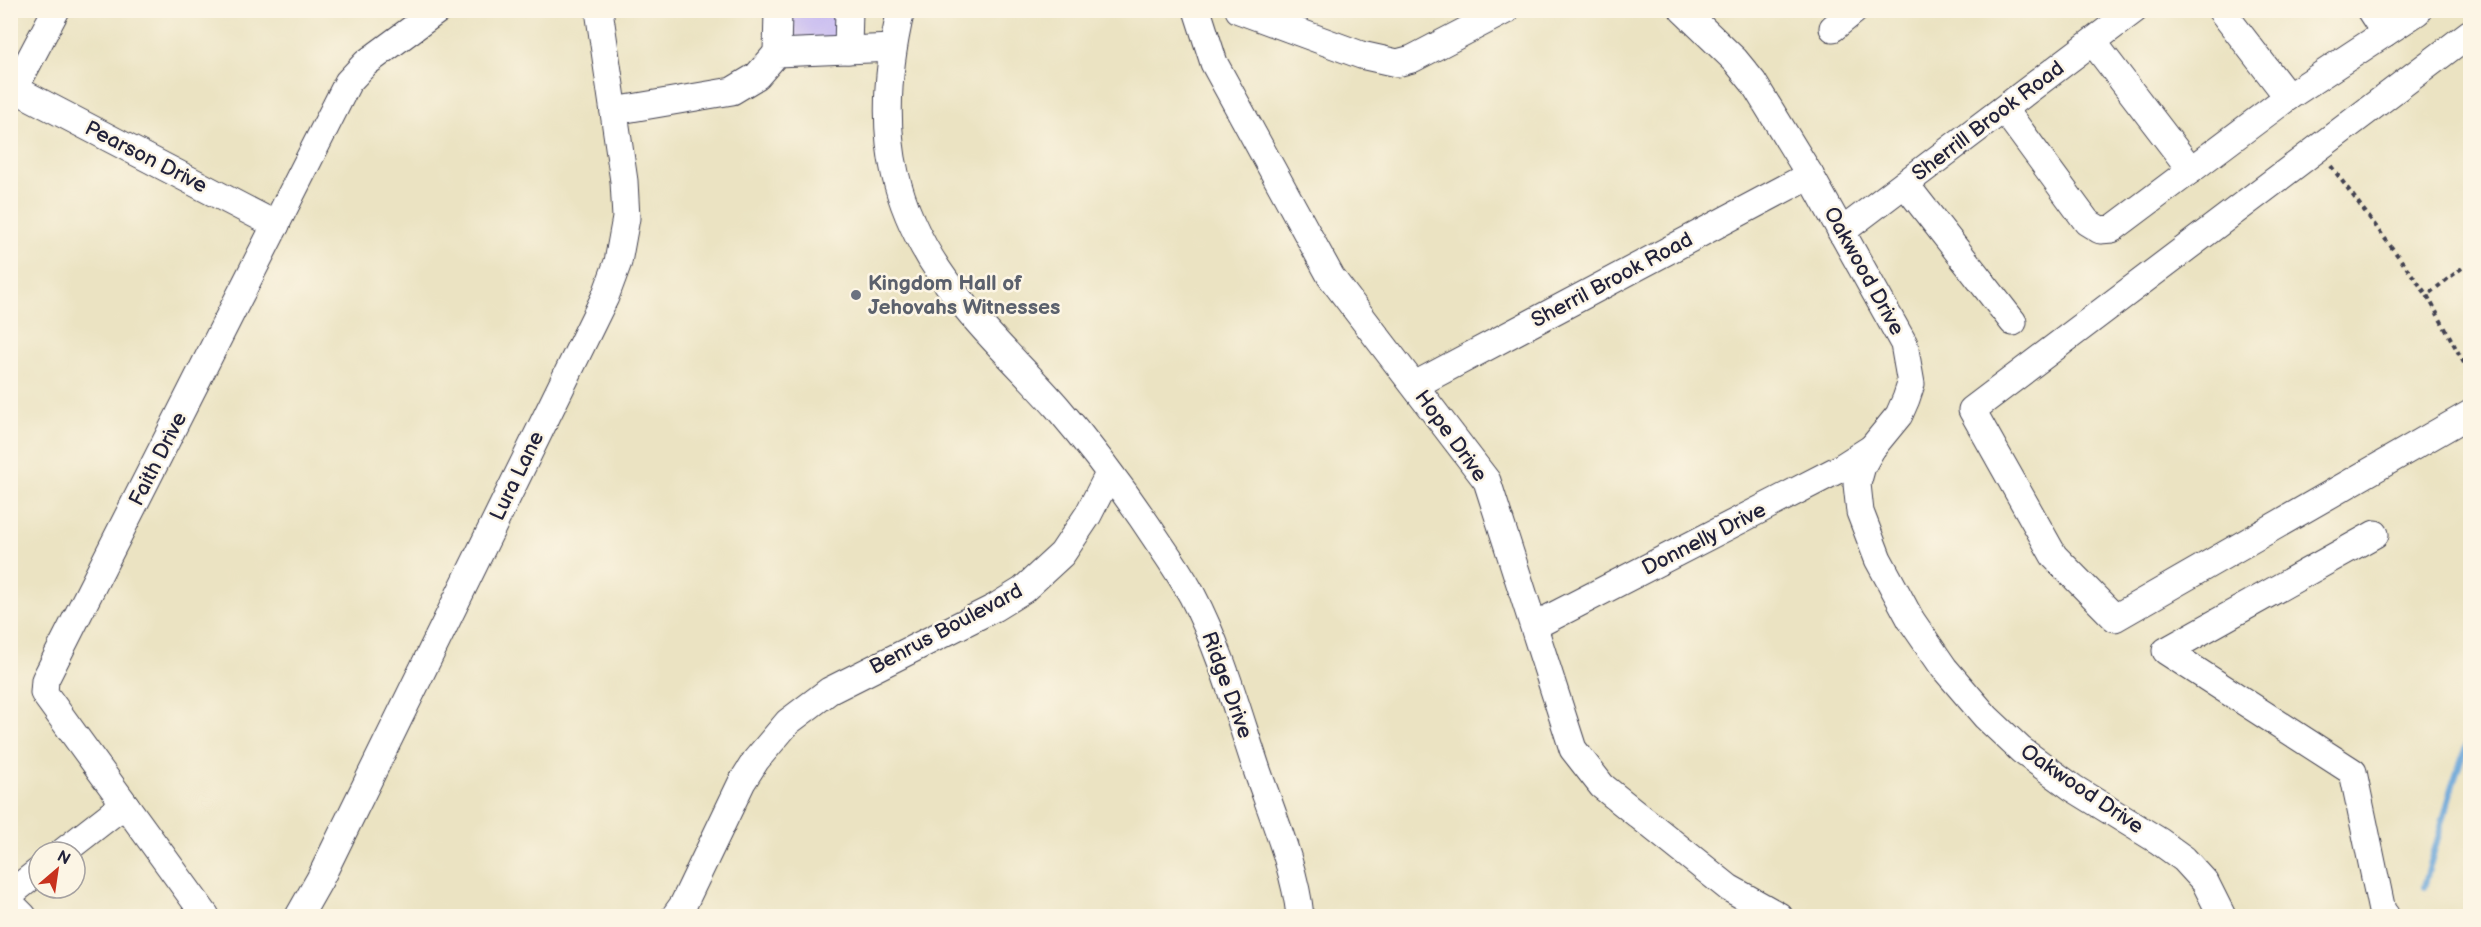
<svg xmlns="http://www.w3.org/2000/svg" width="2481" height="927" font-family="'Balsamiq Sans',sans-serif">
  <rect width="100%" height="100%" fill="#fcf5e5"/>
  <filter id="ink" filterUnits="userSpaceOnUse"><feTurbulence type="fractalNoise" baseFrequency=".0167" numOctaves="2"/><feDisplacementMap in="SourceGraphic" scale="12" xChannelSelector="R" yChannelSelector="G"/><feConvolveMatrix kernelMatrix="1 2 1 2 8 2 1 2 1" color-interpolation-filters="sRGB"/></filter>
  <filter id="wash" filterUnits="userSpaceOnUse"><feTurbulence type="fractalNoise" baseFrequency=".008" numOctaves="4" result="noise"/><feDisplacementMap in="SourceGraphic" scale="24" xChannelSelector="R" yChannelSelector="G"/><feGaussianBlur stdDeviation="1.35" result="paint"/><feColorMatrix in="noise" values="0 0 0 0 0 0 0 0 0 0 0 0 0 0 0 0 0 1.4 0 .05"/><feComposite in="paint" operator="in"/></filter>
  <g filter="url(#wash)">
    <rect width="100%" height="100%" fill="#ebe3c2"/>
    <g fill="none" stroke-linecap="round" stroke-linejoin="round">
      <!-- stream -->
      <polyline stroke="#67a5d9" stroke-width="6" points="2424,887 2454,781 2470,735"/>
    </g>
    <g id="blocks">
      <!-- building -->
      <polygon fill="#c2b6f3" points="790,10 838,10 839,39 791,40"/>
    </g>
  </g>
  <g filter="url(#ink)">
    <use href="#blocks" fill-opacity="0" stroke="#403f4f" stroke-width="1.5"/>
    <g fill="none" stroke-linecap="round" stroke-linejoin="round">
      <!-- minor casing -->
      <g stroke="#403f4f" stroke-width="29">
        <g id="minor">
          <path d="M901 10C872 133 890 220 973 316 1000 348 1030 376 1057 407 1093 449 1128 496 1159 543 1170 559 1182 577 1192 595 1221 650 1238 714 1258 773 1273 816 1296 872 1300 916"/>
          <polyline points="1197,10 1214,63 1331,277 1487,481 1573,749 1602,786 1729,888 1779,916"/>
          <polyline points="1239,10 1361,55 1397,63 1412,59 1506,10"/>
          <polyline points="1683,10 1735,60 1753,82 1810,175 1904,344 1911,384 1906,399 1899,415 1872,448 1862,466 1857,484 1860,512 1878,559 1911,620 1944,668 1986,717 2021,750 2073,788 2159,841 2184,859 2205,882 2222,916"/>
          <polyline points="2221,10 2288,97 2417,12"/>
          <polyline points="2370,10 2385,33"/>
          <polyline points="1833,28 1855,10"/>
          <polyline points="2470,33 1972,410 2054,556 2115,618 2470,414"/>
          <polyline points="2093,42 2191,170"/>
          <polyline points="848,50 849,10"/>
          <polyline points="777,53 778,10"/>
          <polyline points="15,89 276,225"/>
          <polyline points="10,97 56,10"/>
          <polyline points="2004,109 2087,222 2100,230 2112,229 2288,97"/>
          <polyline points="614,111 732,91 757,76 777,53 893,48"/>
          <polyline points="1905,184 2013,322"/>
          <polyline points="1841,232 2134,10"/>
          <polyline points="1415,385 1810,175"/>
          <polyline points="2375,534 2166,651 2353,772 2382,911 2386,916"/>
          <polyline points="1534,626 1839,469 1872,448"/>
          <polyline points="63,852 113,813 126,806"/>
          <polyline points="10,894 39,871"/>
          <polyline points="10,903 23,916"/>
          <polyline points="206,916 44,693 45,680 348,82 366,63 438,10"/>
          <polyline points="299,916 320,879 605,297 618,262 626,218 624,181 599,10"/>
          <polyline points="675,916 683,905 742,782 756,760 788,722 829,691 994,608 1023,590 1062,554 1088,515 1109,474"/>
        </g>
      </g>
      <!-- path -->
      <g stroke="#403f4f" stroke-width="4" stroke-dasharray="4.5 4.5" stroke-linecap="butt">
        <polyline points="2331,166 2427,295"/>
        <polyline points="2470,264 2462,268 2427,295 2470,374"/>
      </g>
      <!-- minor -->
      <use href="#minor" stroke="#fff" stroke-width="27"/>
    </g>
  </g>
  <!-- markers -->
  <circle fill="#6b7280" stroke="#fcf5e5" stroke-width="2" cx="856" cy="295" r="6"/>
  <g text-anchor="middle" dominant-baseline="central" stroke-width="5" stroke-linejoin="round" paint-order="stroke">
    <!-- street labels -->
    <g font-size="21" fill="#22223b" stroke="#fcf5e5">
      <text transform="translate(1988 121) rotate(-37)">Sherrill Brook Road</text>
      <text transform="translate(146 157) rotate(27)">Pearson Drive</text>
      <text transform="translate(1864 271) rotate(61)">Oakwood Drive</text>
      <text transform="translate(1612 280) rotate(-28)">Sherril Brook Road</text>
      <text transform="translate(1451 436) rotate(54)">Hope Drive</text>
      <text transform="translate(158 459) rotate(-63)">Faith Drive</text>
      <text transform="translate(517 476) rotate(-64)">Lura Lane</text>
      <text transform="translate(1704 539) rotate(-27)">Donnelly Drive</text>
      <text transform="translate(946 629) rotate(-28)">Benrus Boulevard</text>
      <text transform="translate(1227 685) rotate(70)">Ridge Drive</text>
      <text transform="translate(2082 789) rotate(34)">Oakwood Drive</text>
    </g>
    <!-- worship labels -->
    <g font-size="21" font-weight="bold" fill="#5b616d" stroke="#fcf5e5" text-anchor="start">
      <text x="868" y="283">Kingdom Hall of<tspan x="868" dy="24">Jehovahs Witnesses</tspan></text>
    </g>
  </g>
  <!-- margin -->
  <rect width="2481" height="927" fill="none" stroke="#fcf5e5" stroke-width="36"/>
  <!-- north arrow -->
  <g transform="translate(57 870) rotate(29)"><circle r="28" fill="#fcf5e5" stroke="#a5a1a1" stroke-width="1.5"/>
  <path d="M0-4.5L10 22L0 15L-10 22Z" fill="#c8321e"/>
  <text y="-9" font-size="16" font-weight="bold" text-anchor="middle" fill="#22223b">N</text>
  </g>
</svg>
